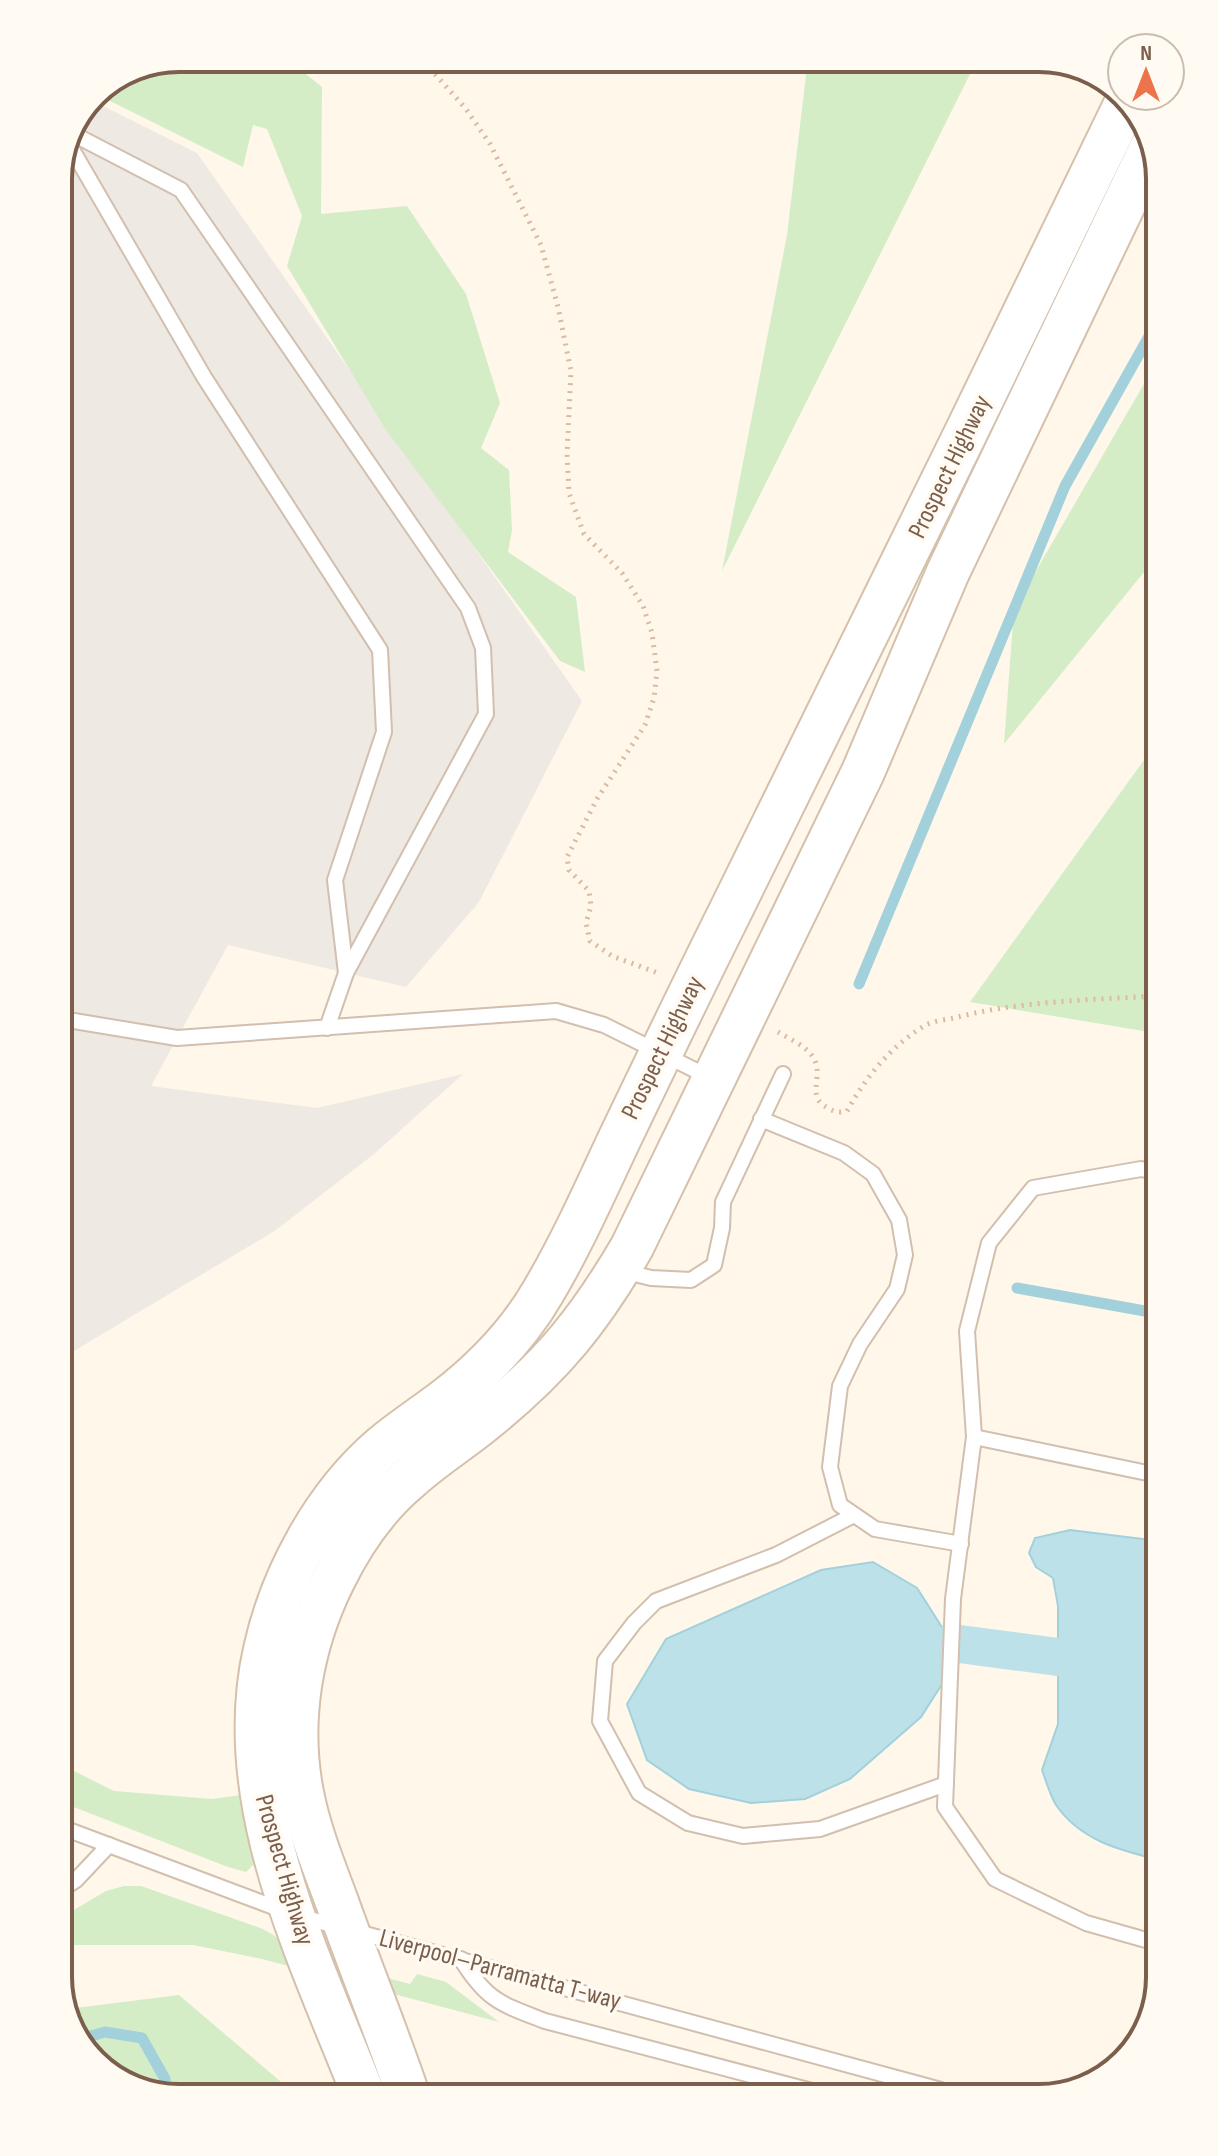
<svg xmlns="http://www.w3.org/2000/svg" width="1218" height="2156" font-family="'Sofia Sans Condensed',sans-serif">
  <rect width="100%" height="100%" fill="#fef7ea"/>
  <!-- industrial -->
  <polygon fill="#efe9e3" points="91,100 197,153 582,701 479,902 406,987 228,945 151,1086 317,1108 463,1074 374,1154 276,1230 64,1357 58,172"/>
  <!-- green -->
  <g fill="#d5edc7">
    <polygon points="179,58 286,58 322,87 321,214 407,206 466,294 500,403 481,448 509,470 512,530 508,552 576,597 585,672 560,661 386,430 287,266 302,216 267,129 253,125 243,167 94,93"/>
    <polygon points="808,58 978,58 722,571 787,235"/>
    <polygon points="1152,370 1153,561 1004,744 1014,609"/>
    <polygon points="1154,746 1155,1033 970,1002"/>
    <polygon points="66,1767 114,1791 212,1799 241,1795 255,1863 246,1872 228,1867 66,1804"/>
    <polygon points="124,1886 141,1886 263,1929 275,1936 288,1952 410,1984 417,1974 446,1982 499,2022 262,1959 193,1945 67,1945 67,1914 106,1891"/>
    <polygon points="179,1995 287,2087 288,2097 172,2098 112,2077 67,2023 67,2009"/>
  </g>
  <!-- water -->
  <g fill="#bde1e9" stroke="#a2d1dc" stroke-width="2">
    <path d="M1070 1530 1158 1541 1159 1860C1120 1850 1081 1841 1056 1805 1050 1795 1046 1781 1042 1770L1058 1724V1606L1053 1578 1036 1567 1029 1553 1035 1538Z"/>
    <polygon points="873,1562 917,1588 952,1643 942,1684 921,1717 850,1779 805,1799 751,1803 689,1789 647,1760 627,1704 666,1639 821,1570"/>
  </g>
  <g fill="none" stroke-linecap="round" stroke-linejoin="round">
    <!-- stream -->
    <g stroke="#a2d1dc" stroke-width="11">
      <polyline points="859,984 1065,486 1152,331"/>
      <polyline points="1017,1288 1156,1313"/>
      <polyline points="80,2039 105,2032 142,2038 165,2079 166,2096"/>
    </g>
    <!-- canal -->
    <polyline stroke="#bde1e9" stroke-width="38" points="952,1643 1058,1657"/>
    <!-- service casing -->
    <g stroke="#d2bfae" stroke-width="18">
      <g id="service">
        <polyline points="75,135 181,190 468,608 483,648 486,714 346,973 327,1028"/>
        <polyline points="70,146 204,377 380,650 384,732 335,880 346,973"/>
        <polyline points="62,1019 177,1038 556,1011 604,1025 709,1077"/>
        <polyline points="761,1119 844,1153 873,1174 899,1220 905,1255 897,1289 860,1344 840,1386 830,1467 840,1505 875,1529 961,1544"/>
        <polyline points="1156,1172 1141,1169 1033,1188 989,1243 967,1331 974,1437 953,1599 945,1807 995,1879 1086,1923 1160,1944"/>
        <polyline points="623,1271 651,1278 691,1280 714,1265 722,1228 723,1202 783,1074"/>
        <polyline points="974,1437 1157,1475"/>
        <polyline points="854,1515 776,1555 656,1601 634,1623 605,1661 600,1721 639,1793 688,1823 743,1836 820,1829 946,1784"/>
        <polyline points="66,1829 295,1915 941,2090"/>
        <polyline points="67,1886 76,1880 109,1845"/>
        <path d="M461 1959C487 2001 501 2004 545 2021L812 2091"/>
      </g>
    </g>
    <!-- secondary casing -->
    <g stroke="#d5c0ac" stroke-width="46">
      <g id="secondary">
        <path d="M408 2095C386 2030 360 1967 337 1902 324 1867 309 1830 302 1793 288 1721 301 1646 333 1581 351 1544 376 1507 408 1480 433 1457 463 1439 489 1417 554 1364 590 1319 632 1247L863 772 948 572 1151 148"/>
        <path d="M364 2096C310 1957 230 1802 265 1650 281 1576 324 1497 382 1447 402 1430 424 1416 445 1400 484 1370 518 1335 543 1292 572 1243 595 1191 619 1140 655 1065 691 990 728 916 862 645 995 375 1126 103"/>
      </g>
    </g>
    <!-- path -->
    <g stroke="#dbbaa2" stroke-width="5" stroke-dasharray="2 6" stroke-linecap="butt">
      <polyline points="417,58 418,58"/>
      <polyline points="435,74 466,109 490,144 541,245 558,307 571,371 567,454 569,493 584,534 622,573 643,606 652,633 657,671 654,698 645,725 597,799 567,857 569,870 589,891 591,906 586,923 590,941 612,956 658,973"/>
      <path d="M778 1032C791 1040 812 1048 816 1064 821 1082 807 1097 828 1108 835 1112 839 1113 847 1111 866 1077 890 1047 924 1026 932 1021 944 1020 954 1018 1018 1001 1089 1000 1155 996"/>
    </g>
    <!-- service -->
    <use href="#service" stroke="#fff" stroke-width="14"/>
    <!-- secondary -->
    <use href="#secondary" stroke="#fff" stroke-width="42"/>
  </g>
  <g text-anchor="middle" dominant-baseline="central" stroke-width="7" stroke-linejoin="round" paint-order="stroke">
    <!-- street labels -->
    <g font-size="26" fill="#7b5e4b" stroke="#fffaf2">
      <text transform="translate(950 467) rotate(-64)">Prospect Highway</text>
      <text transform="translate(663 1048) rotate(-64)">Prospect Highway</text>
      <text transform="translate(284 1870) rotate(74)">Prospect Highway</text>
      <text transform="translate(500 1970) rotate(15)">Liverpool–Parramatta T-way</text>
    </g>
  </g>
  <!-- crop -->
  <path d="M0 0H1218V2156H0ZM179 72H1039A107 107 0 0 1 1146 179V1977A107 107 0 0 1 1039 2084H179A107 107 0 0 1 72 1977V179A107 107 0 0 1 179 72Z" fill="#fffaf2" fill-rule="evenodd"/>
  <path fill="none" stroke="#7b5e4b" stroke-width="4" d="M179 72H1039A107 107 0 0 1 1146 179V1977A107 107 0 0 1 1039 2084H179A107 107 0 0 1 72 1977V179A107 107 0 0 1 179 72Z"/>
  <!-- north arrow -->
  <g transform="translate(1146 72)"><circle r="38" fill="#fffaf2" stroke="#cabcaf" stroke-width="2"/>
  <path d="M0-6L14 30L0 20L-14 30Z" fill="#ed744a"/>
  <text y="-12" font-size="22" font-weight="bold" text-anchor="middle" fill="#7b5e4b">N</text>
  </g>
</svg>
